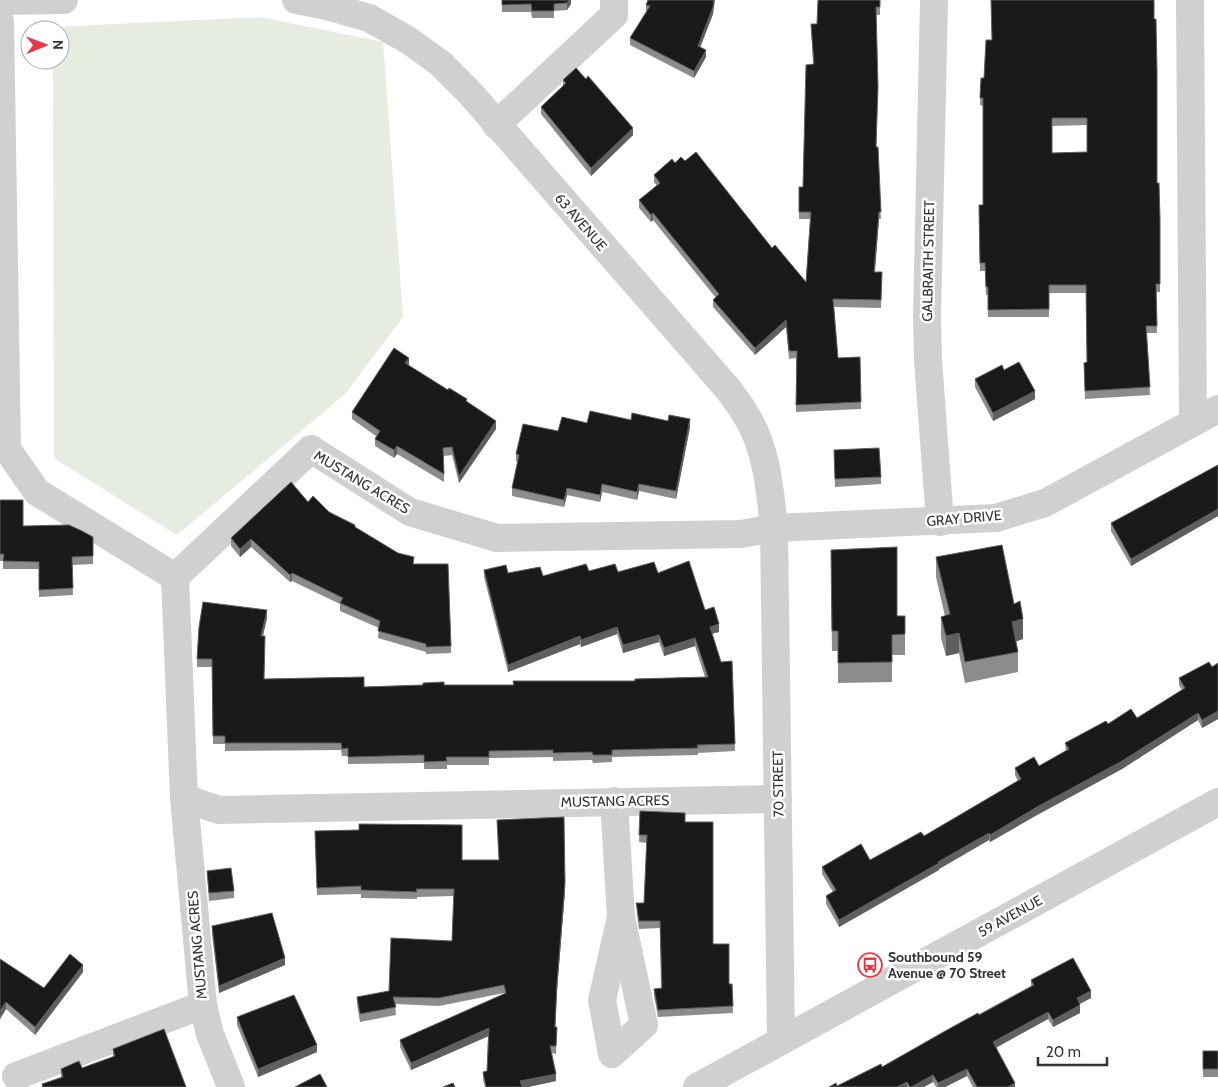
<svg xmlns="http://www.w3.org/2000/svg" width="1218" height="1087" font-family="Cabin,sans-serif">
  <rect width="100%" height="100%" fill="#fff"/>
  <!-- green -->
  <polygon fill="#e6ecdf" points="260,17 383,42 403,317 345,394 177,535 54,458 53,60 60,60 60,30 53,30 52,27"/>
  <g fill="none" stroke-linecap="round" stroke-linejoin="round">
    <!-- minor -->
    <g stroke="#d0d0d0" stroke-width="28">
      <path d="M296 0 327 6 369 18 408 40 440 63 470 93 728 389C734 398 741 406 746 415 767 449 770 489 774 528L781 1040"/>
      <polyline points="934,0 927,317 928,360 940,522"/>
      <polyline points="1190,0 1193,422"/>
      <polyline points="0,1 64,0"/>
      <polyline points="0,21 7,449 37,492 175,577"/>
      <polyline points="496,125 614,15 614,0"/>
      <polyline points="184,798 219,810 778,799"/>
      <polyline points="614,801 621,917 644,1025 612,1054 602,1000 621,917"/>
      <polyline points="16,1076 203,1005"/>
      <polyline points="231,1087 210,1034 203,1005 184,798 175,577 311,449 410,512 497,538 741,534 774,528 996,518 1045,503 1218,409"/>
      <polyline points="697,1087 1218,802"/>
    </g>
  </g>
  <!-- wall -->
  <g fill="#8c8c8c" fill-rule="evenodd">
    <polygon points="502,0 571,0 571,4 567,10 554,11 554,18 532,18 531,12 502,12"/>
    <polygon points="880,0 880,15 876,15 876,147 881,219 879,219 875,272 882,272 881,308 834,307 838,358 860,357 861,409 796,412 796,358 789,359 786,327 755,355 713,307 713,300 716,298 653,220 651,222 639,208 639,200 657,186 654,182 654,175 675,163 685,161 806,282 810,219 799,219 799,187 803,187 813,64 811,24 817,24"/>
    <polygon points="646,5 713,14 700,47 706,57 694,78 630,45 630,38 646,12"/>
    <path d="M1154 19 1157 183 1160 219V292H1156L1157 333H1147L1150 395 1085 399 1084 363 1087 362 1086 293H1049V317H988V295H986L985 271H980L979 205H983V106L980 105 981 78H984L991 40ZM1087 125V152L1052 153V126Z"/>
    <polygon points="563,80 633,135 591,176 541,114 541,107 563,86"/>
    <polygon points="408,365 467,402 496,429 459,483 452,455 444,456 444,482 397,454 394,458 375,446 375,439 376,436 352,419 352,412"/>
    <polygon points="1004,370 1035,399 993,421 975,387 975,379"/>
    <polygon points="631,420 690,427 676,499 639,491 637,500 602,492 600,502 567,495 564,507 512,496 512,488 518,462 516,461 516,454 558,431"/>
    <polygon points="834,450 881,477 881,484 835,487"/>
    <polygon points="1218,465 1218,516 1131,566 1111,531 1111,523"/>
    <polygon points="0,500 23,526 93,537 93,564 72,565 73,595 39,597 39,569 3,569 3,561 0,561"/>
    <polygon points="308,502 329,512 414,564 451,646 451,653 426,654 426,652 378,638 379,628 340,611 340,604 292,581 290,582 251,547 240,557 231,546 231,538"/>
    <polygon points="936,557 1014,604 1023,639 1016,641 1018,652 1018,672 965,683 959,653 946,656 941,638 941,617 945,616 936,577"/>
    <polygon points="484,570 508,573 543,576 589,571 658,573 705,610 719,632 712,634 721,662 732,661 735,751 698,753 698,755 612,757 612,762 593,763 592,760 553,761 553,757 489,758 489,765 447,765 447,769 424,769 424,763 348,764 348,756 342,756 341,750 225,751 225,744 213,744 212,667 197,667 197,659 267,618 263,636 264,679 364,687 513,685 513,681 635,681 635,679 705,677 695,646 664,656 659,642 623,653 617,634 581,647 580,644 508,672 484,577"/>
    <polygon points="831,571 897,616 905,616 905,655 892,655 892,682 838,683 838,651 832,651"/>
    <polygon points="1218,663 1218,719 1202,728 1198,720 1122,769 1037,815 990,842 989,840 939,869 939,870 839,927 826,904 826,896 833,892 822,874 822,867 870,860 924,836 1018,781 1015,775 1015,768 1039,766 1066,751 1065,743 1108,724 1137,718 1182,690 1179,685 1179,678 1212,667"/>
    <polygon points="640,811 685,822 713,944 729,984 732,984 733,1013 658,1017 654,996 654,989 661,988 660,928 639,929 637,915 636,903 644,903 647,843 639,842"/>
    <polygon points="315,831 462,860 565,891 557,990 555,1027 557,1027 556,1054 552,1053 556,1081 528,1087 485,1087 483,1079 483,1072 487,1071 488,1036 411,1070 400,1047 400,1040 504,994 504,993 439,1006 395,1004 396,1015 360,1022 357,1004 357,997 389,991 452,941 454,896 417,897 417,899 361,898 361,894 317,895"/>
    <polygon points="207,871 234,891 234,898 209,901"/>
    <polygon points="212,926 285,965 219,993 212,934"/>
    <polygon points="0,959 44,988 83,972 35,1035 6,1009 0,1019"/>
    <polygon points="1031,980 1091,998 1080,1004 1080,1013 1053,1027 1048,1019 996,1048 1015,1087 973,1087 967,1076 945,1087 936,1087 933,1082 924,1087 829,1087 837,1086 882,1067 1031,986"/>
    <polygon points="237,1017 317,1052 258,1077 237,1025"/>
    <polygon points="113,1049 186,1087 42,1087 42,1084 61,1077 61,1069 82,1068 113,1057"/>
    <rect x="1203" y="1051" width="15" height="26"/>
  </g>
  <!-- shaded-wall -->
  <g fill="#5f5f5f">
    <polygon points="569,0 571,0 571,4 567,10 567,3"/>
    <polygon points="714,0 715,0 713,14 698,53 698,46"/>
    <polygon points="706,50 706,57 694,78 694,71"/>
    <polygon points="633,128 633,135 591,176 591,168"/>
    <polygon points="879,212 879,219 874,279 874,272"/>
    <polygon points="653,213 653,220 651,222 651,215"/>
    <polygon points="786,320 786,327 755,355 755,348"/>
    <polygon points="409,358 409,365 405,371 405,363"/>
    <polygon points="1035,391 1035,399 993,421 993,413"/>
    <polygon points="690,419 690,427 676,499 676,491"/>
    <polygon points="496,421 496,429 459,483 459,476"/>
    <polygon points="397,446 397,454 394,458 394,450"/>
    <polygon points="602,484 602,492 600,502 600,495"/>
    <polygon points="639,484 639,491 637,500 637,492"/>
    <polygon points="567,488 567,495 564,507 564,500"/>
    <polygon points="1218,509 1218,516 1131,566 1131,559"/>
    <polygon points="251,539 251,547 240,557 240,549"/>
    <polygon points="292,573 292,581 290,582 290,575"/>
    <polygon points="267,610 267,618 261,643 261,636"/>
    <polygon points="1023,619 1023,639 1012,643 1012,622"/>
    <polygon points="719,624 719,632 710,634 710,627"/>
    <polygon points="617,627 617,634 581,647 581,640"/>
    <polygon points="959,633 959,653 946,656 946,636"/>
    <polygon points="659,635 659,642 623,653 623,645"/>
    <polygon points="580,636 580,644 508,672 508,665"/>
    <polygon points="695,638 695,646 664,656 664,648"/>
    <polygon points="1218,711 1218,719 1202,728 1202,720"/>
    <polygon points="1198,713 1198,720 1122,769 1037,815 990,842 990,835"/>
    <polygon points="989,833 989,840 939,869 939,870 839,927 839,920 938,862"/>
    <polygon points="565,883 565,891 557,990 557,983"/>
    <polygon points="285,958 285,965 219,993 219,986"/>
    <polygon points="83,965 83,972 35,1035 35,1027"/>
    <polygon points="1091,991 1091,998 1077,1005 1077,998"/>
    <polygon points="6,1002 6,1009 0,1019 0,1011"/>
    <polygon points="1080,1005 1080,1013 1053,1027 1053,1020"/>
    <polygon points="1048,1012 1048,1019 993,1049 993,1042"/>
    <polygon points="489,1028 489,1036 411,1070 411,1063"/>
    <polygon points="317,1045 317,1052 258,1077 258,1069"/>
    <polygon points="967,1069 967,1076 945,1087 938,1087 938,1083"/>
    <polygon points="556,1074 556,1081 528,1087 520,1087 520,1081"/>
    <polygon points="933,1075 933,1082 924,1087 911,1087"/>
    <polygon points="907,1082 907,1087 897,1087"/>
    <polygon points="1015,1083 1015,1087 1008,1087"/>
  </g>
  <!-- building -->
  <g fill="#1a1a1a" stroke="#5f5f5f" fill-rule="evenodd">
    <polygon points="502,0 569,0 567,3 554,4 554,11 532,11 531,4 502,5"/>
    <polygon points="648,0 714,0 713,7 698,46 706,50 694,71 630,38 650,6 646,5"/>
    <polygon points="818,0 880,0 880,7 876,7 878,87 876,147 878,147 881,212 879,212 874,272 882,272 881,300 833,299 838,358 860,357 861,402 796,405 797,351 789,351 786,320 755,348 713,300 719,294 653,213 651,215 639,200 660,183 654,175 672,159 675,163 681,157 685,161 696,152 772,248 775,245 806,282 811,212 799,212 799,187 803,187 806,65 814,64 811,24 817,24"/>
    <path d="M991 0H1154V19H1156L1157 71V183H1159L1160 219V284H1156L1157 326H1146L1150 387 1085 391 1084 363 1087 362 1086 285H1049V309L988 310V287H986L985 263H980L979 205H983V98H980L981 78H984L986 40H992ZM1052 118H1087V152L1052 153Z"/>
    <polygon points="576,68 586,79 588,76 633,128 591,168 541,107 566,83 563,80"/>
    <polygon points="394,348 409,358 405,363 448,390 449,388 467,399 466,401 496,421 459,476 452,447 443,448 444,474 397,446 394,450 375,439 380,431 352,412"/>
    <polygon points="1019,362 1035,391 993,413 975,379 1002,365 1004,370"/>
    <polygon points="590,411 631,420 632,413 668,421 669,415 690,419 676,491 639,484 637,492 602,484 600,495 567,488 564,500 512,488 519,455 516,454 523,424 558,431 562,417 587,423"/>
    <polygon points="879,448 881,477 835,479 834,450"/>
    <polygon points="1218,465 1218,509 1131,559 1111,523"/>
    <polygon points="291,482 308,502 313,496 329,512 355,525 355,527 398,553 414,557 413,564 448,564 451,646 426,647 426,644 378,631 380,621 340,603 343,598 292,573 290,575 251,539 240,549 231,538"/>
    <polygon points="0,500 23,500 23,526 69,525 82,531 93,537 93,556 72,557 73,588 39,590 39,562 3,561 4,554 0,554"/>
    <polygon points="1002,545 1014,604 1020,601 1023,619 1012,622 1018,652 965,662 959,633 946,636 941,617 950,614 936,557"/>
    <polygon points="897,547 897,616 905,616 905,634 892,635 892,662 838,663 838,631 832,631 831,550"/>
    <polygon points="689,561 705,610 714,607 719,624 710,627 721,662 732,661 735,744 697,745 698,748 612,750 612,755 593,755 592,752 553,753 553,750 489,751 489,757 446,757 447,761 424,762 424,755 348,757 348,748 342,749 341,743 225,743 225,736 213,736 212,659 197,659 199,627 203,602 267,610 261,636 265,636 264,679 364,677 364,687 423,685 423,683 444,682 444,685 514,685 513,681 635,681 635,679 708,677 695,638 664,648 659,635 623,645 617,627 581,640 580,636 508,665 484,570 506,565 508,573 540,567 543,576 586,564 589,571 615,564 618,572 654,562 658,573"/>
    <polygon points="1209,662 1212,667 1218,663 1218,711 1202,720 1198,713 1122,761 1037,807 990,835 989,833 938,862 939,863 839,920 826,896 836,890 822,867 861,844 870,860 921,832 924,836 1021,779 1015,768 1034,757 1039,766 1069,749 1065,743 1106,721 1108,724 1131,709 1137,718 1185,688 1179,678"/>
    <polygon points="640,811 685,813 685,822 713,822 713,944 729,944 729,984 732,984 733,1006 658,1010 654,989 662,988 660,921 639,921 637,907 636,903 644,903 647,835 639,835"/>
    <polygon points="564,817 565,883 557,983 555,1027 557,1027 556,1046 550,1046 556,1074 520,1081 522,1087 486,1087 483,1072 487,1071 489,1028 411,1063 400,1040 506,993 504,985 439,998 393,997 396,1007 360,1014 357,997 389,991 391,938 452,941 454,889 416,889 417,892 361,890 361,886 317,888 315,831 359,830 359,824 462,825 462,860 499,860 497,820"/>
    <polygon points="231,868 234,891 209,893 207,871"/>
    <polygon points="272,913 285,958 219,986 212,926"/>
    <polygon points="70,954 83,965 35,1027 6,1002 0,1011 0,959 44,988"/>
    <polygon points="1073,958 1091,991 1077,998 1080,1005 1053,1020 1048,1012 993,1042 1015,1083 1008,1087 977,1087 967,1069 938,1083 933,1075 911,1087 910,1087 907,1082 897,1087 829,1087 836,1083 837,1086 881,1064 882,1067 947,1030 978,1013 979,1015 1034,985 1031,980"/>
    <polygon points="294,995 317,1045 258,1069 237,1017"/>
    <polygon points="164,1029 186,1087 43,1087 42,1084 63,1077 61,1069 79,1061 82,1068 115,1056 113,1049"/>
    <rect x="1203" y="1051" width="15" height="18"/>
    <polygon points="320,1074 327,1087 295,1087"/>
    <polygon points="453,1083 455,1087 443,1087"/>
  </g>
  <!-- icons -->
  <defs>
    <g id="bus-ring" transform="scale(1.25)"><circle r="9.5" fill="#fff" stroke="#e63946" stroke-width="1.5"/><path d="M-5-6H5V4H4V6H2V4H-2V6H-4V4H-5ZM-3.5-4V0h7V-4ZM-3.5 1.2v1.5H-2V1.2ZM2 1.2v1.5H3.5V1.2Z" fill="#e63946"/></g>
  </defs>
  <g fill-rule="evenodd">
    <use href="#bus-ring" x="870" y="965"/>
  </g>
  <g text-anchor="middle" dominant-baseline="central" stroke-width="5" stroke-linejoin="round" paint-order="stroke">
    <!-- street labels -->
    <g font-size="14" fill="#333" stroke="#fff">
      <text transform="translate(581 222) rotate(49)">63 AVENUE</text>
      <text transform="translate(928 261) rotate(-89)">GALBRAITH STREET</text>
      <text transform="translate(362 482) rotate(31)">MUSTANG ACRES</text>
      <text transform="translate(964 518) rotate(-5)">GRAY DRIVE</text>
      <text transform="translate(778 784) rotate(-91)">70 STREET</text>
      <text transform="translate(615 801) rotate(-1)">MUSTANG ACRES</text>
      <text transform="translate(1010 916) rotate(-29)">59 AVENUE</text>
      <text transform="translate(197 945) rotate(-95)">MUSTANG ACRES</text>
    </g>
    <!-- poi labels -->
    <g font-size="14" font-weight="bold" fill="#333" stroke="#fff" text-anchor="start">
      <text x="888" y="957">Southbound 59<tspan x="888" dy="16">Avenue @ 70 Street</tspan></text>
    </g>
  </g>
  <!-- north arrow -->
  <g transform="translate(45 45) rotate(89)"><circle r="24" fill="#ffffff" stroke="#adadad"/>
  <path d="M0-4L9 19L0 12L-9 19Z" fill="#e63946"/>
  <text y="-8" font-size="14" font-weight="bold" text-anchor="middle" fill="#333333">N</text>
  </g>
  <!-- scale -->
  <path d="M1038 1057v8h69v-8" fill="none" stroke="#333333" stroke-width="2.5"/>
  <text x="1046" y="1057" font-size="15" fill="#333333" stroke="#ffffff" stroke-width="4" paint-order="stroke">20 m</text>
</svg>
